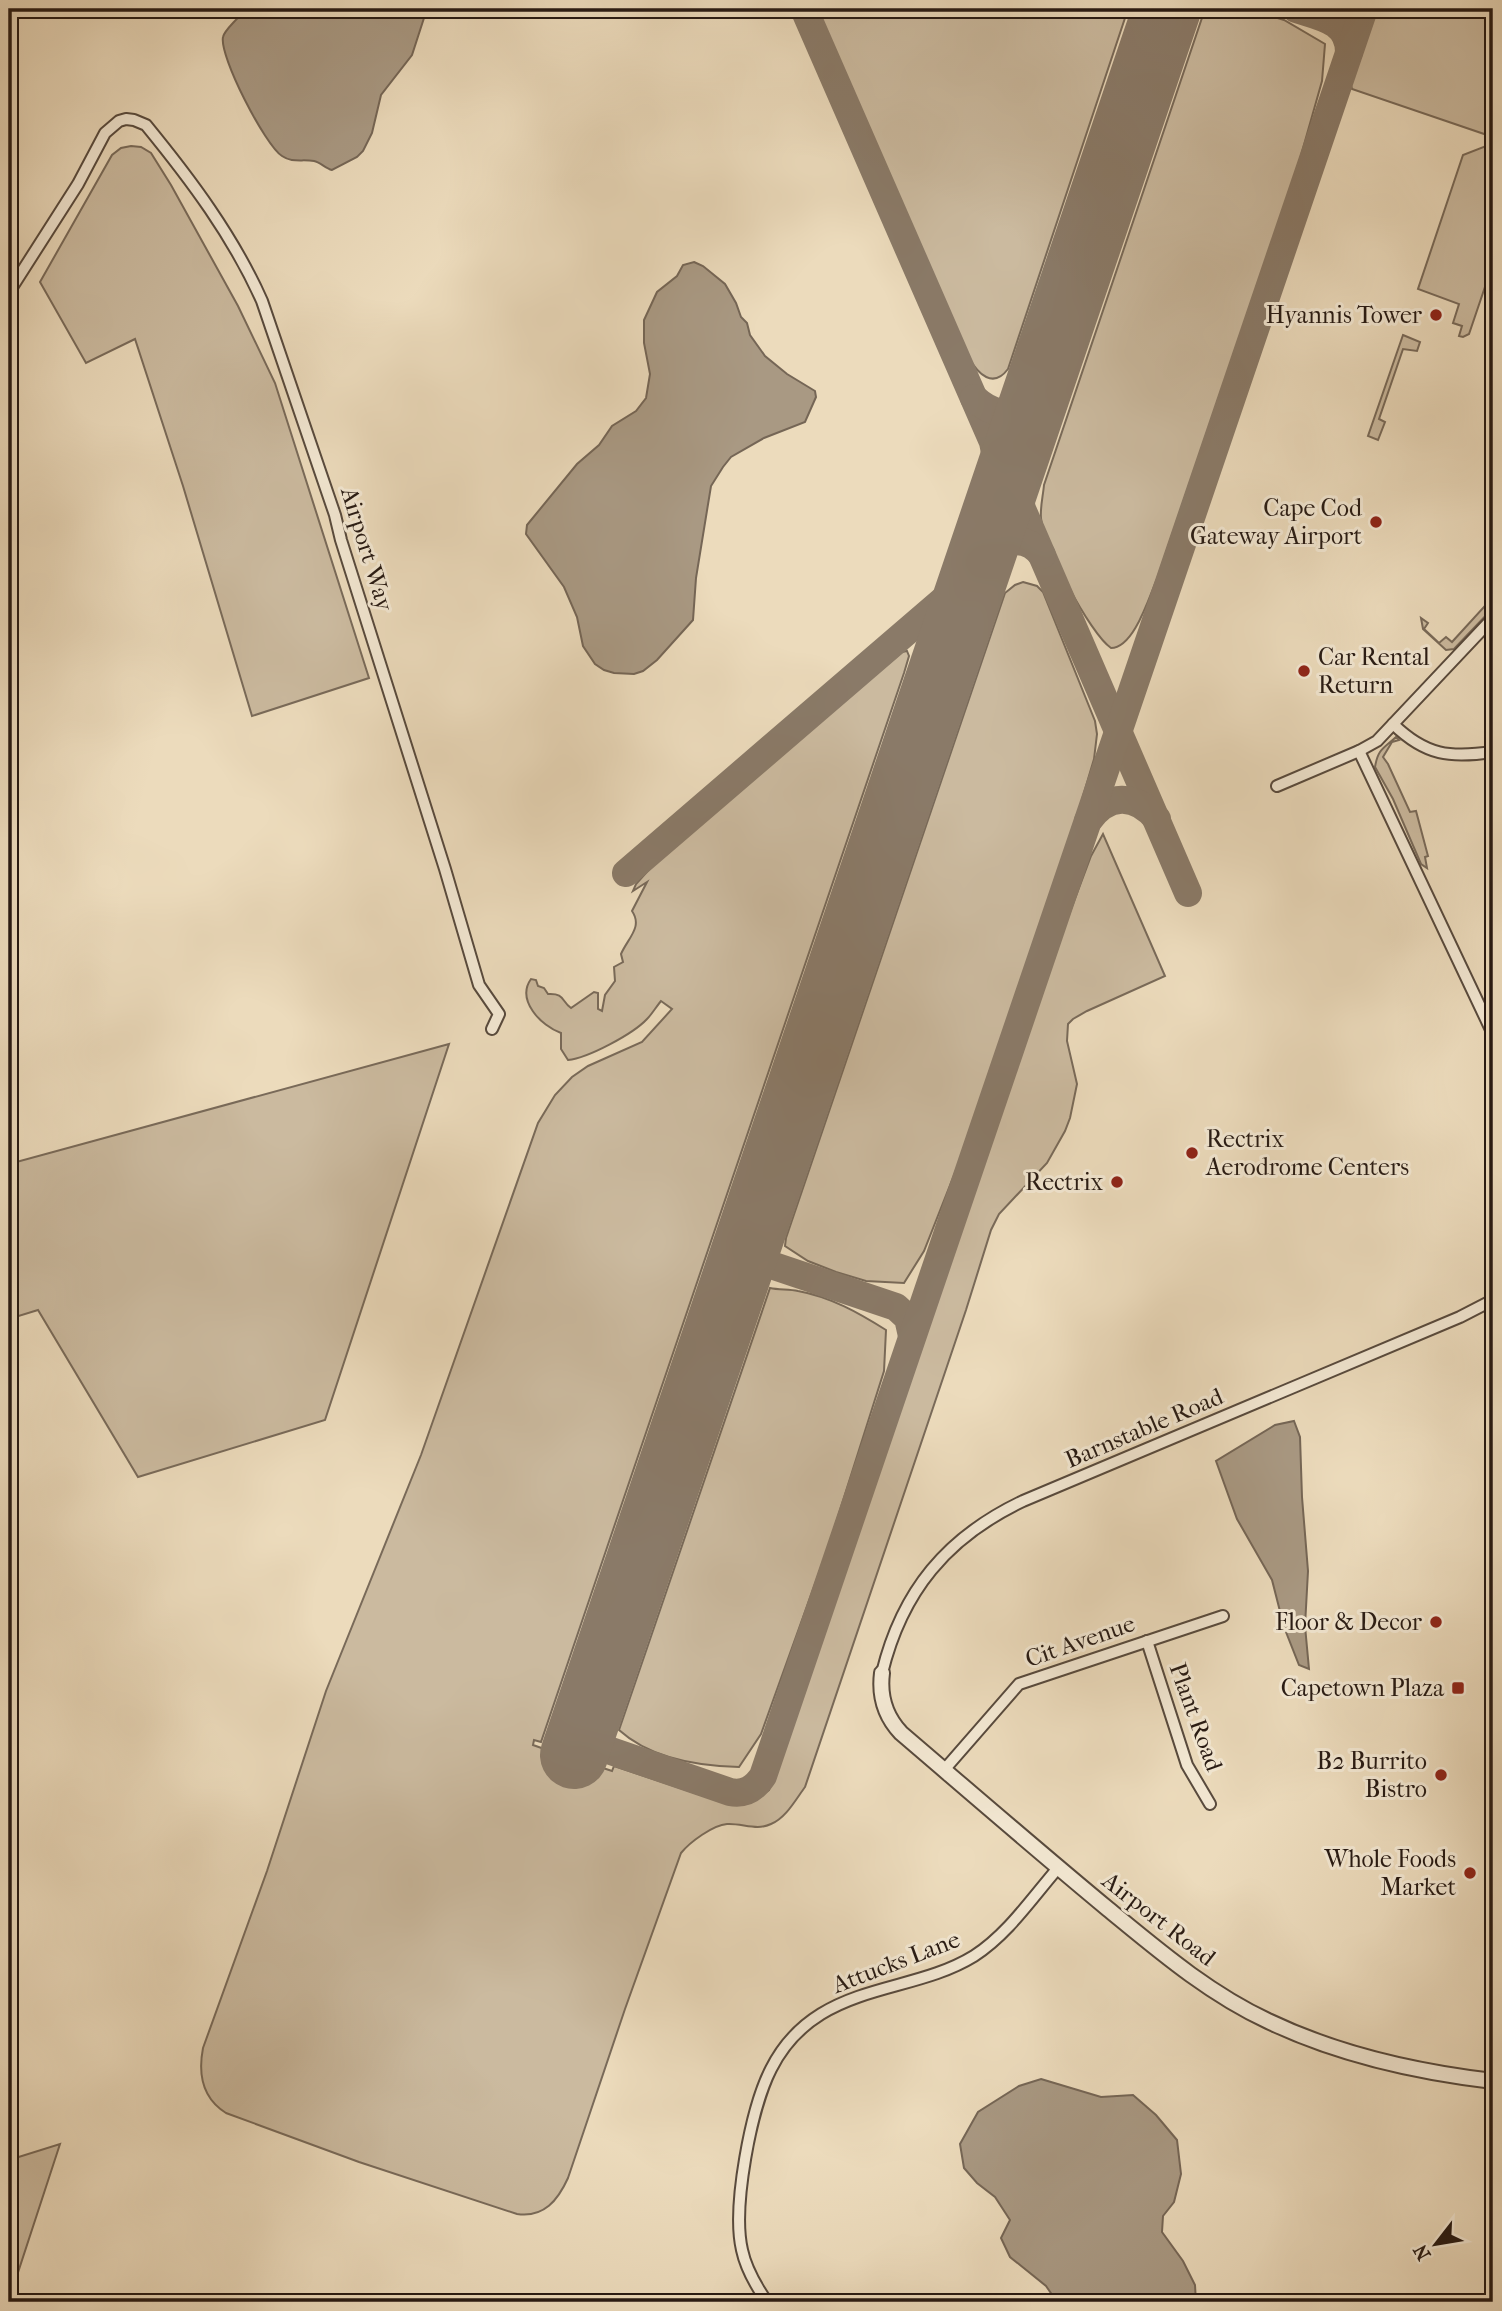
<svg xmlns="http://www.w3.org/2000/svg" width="1502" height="2311" font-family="'IM FELL French Canon',serif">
  <rect width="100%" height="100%" fill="#ecdbbc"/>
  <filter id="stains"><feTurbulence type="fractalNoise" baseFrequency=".00286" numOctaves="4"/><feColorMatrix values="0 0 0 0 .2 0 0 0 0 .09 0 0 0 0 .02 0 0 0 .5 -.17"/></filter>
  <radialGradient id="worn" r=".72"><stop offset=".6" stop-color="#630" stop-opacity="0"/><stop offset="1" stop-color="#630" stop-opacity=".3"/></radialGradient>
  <!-- green -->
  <g fill="#cbba9f" stroke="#796a59" stroke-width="2">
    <path d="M817 9H1128L1008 369C993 389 978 374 969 358Z"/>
    <path d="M1205 9H1249L1284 20 1325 44 1322 81 1298 166 1157 579C1149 597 1134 648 1111 648 1090 634 1043 544 1041 518 1040 508 1043 496 1044 485Z"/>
    <polygon points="1377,9 1493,9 1493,137 1352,89 1351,85"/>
    <polygon points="131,146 141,147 151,153 171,185 238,306 275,383 369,678 252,716 183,486 135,339 86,363 40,282 112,155 121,148"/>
    <polygon points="1486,146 1493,149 1493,246 1485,271 1488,278 1469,334 1463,337 1459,336 1462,326 1453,323 1459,304 1418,289 1463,155"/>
    <polygon points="1403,335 1420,342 1417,351 1403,349 1379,419 1385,422 1378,440 1368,436"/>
    <polygon points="1023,582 1037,586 1043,592 1095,721 1097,734 1094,759 1075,823 958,1165 924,1251 904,1283 866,1281 836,1272 808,1261 785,1246 786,1238 1005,593 1015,585"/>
    <polygon points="1493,597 1493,608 1454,649 1446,650 1423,629 1421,618 1428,623 1424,629 1439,643 1446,637 1452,642"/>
    <path d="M907 651 909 656 904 673 541 1742 534 1740 533 1745 550 1751 552 1747 595 1762 594 1765 612 1771 614 1766 728 1804 750 1803 769 1790 1064 928 1091 856 1103 834 1165 976 1087 1011 1073 1019 1068 1024 1067 1041 1077 1084 1070 1118 1065 1131 1047 1163 999 1214 991 1230 966 1310 805 1787C796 1799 786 1818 771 1824 757 1831 742 1823 727 1824 713 1825 690 1842 681 1853L625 2009 568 2178C558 2200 544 2218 517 2214L359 2162 226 2113C202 2098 198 2074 203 2048L267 1871 326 1691 421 1455 538 1123 555 1095 572 1077 588 1066 642 1042 672 1009 661 1001C656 1007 652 1014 647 1019 633 1034 588 1058 568 1060L561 1049V1033C541 1026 516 1000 531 979L536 980 538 986 544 988 548 994C565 993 561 1001 571 1008L594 992 598 993V1009L602 1011 605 995 615 981 614 967 623 962 621 954C628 938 643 927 632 911L647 882 633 891 636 884 654 864 883 668 902 652Z"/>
    <path d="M1396 737 1399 740 1392 742 1383 757 1388 764 1410 812 1416 811 1428 856 1425 857 1427 868 1421 864 1393 799 1375 767C1378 749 1383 749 1396 737Z"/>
    <polygon points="449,1044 325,1420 138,1477 38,1310 9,1319 9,1164"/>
    <path d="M770 1288C779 1290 789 1289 798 1291 831 1297 859 1313 886 1330L884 1371 829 1545 761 1734 739 1767C698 1766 651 1759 619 1730Z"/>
    <polygon points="60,2144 9,2300 9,2160"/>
  </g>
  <!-- water -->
  <g fill="#a99983" stroke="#756656" stroke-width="2">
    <path d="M248 9H454L448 11 433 10 424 18 412 55 381 95 372 133 363 151 357 157 332 170C325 168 320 162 314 161 302 159 292 163 282 156 265 145 219 56 223 37 224 31 242 13 248 9Z"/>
    <polygon points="694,262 703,266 725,284 736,303 741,317 747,323 750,335 765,356 787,374 815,391 816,397 805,422 764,438 731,457 723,467 711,486 696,578 693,620 657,660 643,671 634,674 614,673 604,670 595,664 583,646 577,617 564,587 526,534 527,525 577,464 599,445 612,426 636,411 646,398 650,374 644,343 644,320 657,292 677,276 683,265"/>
    <polygon points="1294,1421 1300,1437 1302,1497 1308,1571 1305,1626 1309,1669 1299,1665 1284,1627 1272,1580 1237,1519 1216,1461 1275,1425"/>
    <polygon points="1041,2079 1101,2097 1133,2095 1156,2115 1177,2140 1181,2174 1174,2202 1163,2216 1162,2232 1183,2261 1195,2285 1196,2302 1057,2302 1046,2286 1010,2257 1001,2238 1010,2220 995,2197 977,2183 964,2168 960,2144 978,2112 1019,2086"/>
  </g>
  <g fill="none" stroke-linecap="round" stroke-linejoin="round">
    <!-- taxiway -->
    <g stroke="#8a7a68" stroke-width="28">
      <polyline points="804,9 993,442 999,473 999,502"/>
      <path d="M1296 9C1321 17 1349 21 1349 52"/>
      <path d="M974 398C998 420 1014 414 1036 394"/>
      <polyline points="1018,447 1016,483 1022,509 1188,893"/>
      <path d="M978 564C996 544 1022 529 1042 555"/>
      <path d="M1088 821C1108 793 1135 793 1157 819"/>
      <polyline points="626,873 976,572"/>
      <path d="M752 1227C753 1243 754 1254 768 1264"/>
      <polyline points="733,1283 752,1266 768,1264 896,1307 908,1318 912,1336"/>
      <path d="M579 1740 730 1792C745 1795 755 1788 763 1776L1364 9"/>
    </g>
    <!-- runway -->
    <polyline stroke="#8a7a68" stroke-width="68" points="574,1755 1167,9"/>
    <!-- minor casing -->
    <g stroke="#584a3d" stroke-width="14">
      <g id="minor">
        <path d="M9 292 78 184 105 133 119 121 126 119 134 120 146 125C191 180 233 236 262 301L335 515 341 540 445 869 479 985 499 1014 492 1029"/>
        <path d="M1393 724C1426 756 1450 758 1493 752"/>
        <polyline points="1359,751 1493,1034"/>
        <polyline points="1277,786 1359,751 1377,741 1493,618"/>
        <polyline points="1147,1641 1187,1765 1210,1804"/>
        <path d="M882 1673C902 1591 947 1537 1023 1501L1460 1317 1493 1300"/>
        <polyline points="944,1770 1019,1684 1223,1616"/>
        <path d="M767 2302C756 2286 746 2269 742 2250 732 2207 751 2108 771 2069 782 2047 800 2027 821 2014 868 1985 927 1985 974 1956 1008 1934 1032 1898 1058 1868"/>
      </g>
    </g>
    <!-- tertiary casing -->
    <g stroke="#584a3d" stroke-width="18">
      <path id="tertiary" d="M882 1673C879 1697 885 1716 901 1733 970 1792 1038 1851 1108 1909 1158 1950 1208 1993 1268 2021 1339 2055 1416 2072 1493 2081"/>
    </g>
    <!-- minor -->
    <use href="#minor" stroke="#f3e8d3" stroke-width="10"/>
    <!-- tertiary -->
    <use href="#tertiary" stroke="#f3e8d3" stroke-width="14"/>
  </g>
  <!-- markers -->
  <g fill="#8f2418" stroke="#f3e8d3" stroke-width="2.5">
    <circle cx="1436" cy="315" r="7"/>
    <circle cx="1376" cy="522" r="7"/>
    <circle cx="1304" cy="671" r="7"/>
    <circle cx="1192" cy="1153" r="7"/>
    <circle cx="1117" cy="1182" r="7"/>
    <circle cx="1436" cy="1622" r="7"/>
    <rect x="1451" y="1681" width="14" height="14" rx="3.5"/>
    <circle cx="1441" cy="1775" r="7"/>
    <circle cx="1470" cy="1873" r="7"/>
  </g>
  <g text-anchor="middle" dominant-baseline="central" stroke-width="6" stroke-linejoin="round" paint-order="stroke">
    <!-- poi labels -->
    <g font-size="24" fill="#271a13" stroke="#f3e8d3" text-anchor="end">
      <text x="1422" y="315">Hyannis Tower</text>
      <text x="1362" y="508">Cape Cod<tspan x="1362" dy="28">Gateway Airport</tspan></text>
      <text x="1318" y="657" text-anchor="start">Car Rental<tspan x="1318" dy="28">Return</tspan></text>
      <text x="1206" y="1139" text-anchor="start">Rectrix<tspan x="1206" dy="28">Aerodrome Centers</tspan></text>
      <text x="1103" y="1182">Rectrix</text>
      <text x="1422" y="1622">Floor &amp; Decor</text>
      <text x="1444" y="1688">Capetown Plaza</text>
      <text x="1427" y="1761">B2 Burrito<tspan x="1427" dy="28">Bistro</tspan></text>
      <text x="1456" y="1859">Whole Foods<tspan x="1456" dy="28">Market</tspan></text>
    </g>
    <!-- street labels -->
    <g font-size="24" fill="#271a13" stroke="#f3e8d3">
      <text transform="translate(367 549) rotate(73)">Airport Way</text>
      <text transform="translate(1144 1428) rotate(-23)">Barnstable Road</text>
      <text transform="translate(1080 1641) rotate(-19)">Cit Avenue</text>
      <text transform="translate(1196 1717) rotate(70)">Plant Road</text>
      <text transform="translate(1159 1919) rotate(38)">Airport Road</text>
      <text transform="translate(896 1962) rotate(-21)">Attucks Lane</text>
    </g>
  </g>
  <!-- margin -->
  <rect width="1502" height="2311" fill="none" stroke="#ecdbbc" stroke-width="35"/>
  <rect x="10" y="10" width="1481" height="2290" fill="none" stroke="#271a13" stroke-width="3.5"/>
  <rect x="18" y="18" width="1467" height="2276" fill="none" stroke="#271a13" stroke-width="2"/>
  <!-- north arrow -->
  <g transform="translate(1436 2244) rotate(239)" stroke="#f3e8d3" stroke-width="5" paint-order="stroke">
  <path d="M0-5L12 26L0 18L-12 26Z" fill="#271a13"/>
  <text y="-10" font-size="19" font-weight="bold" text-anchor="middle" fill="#271a13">N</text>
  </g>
  <rect width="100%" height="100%" filter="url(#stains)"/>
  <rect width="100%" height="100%" fill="url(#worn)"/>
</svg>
